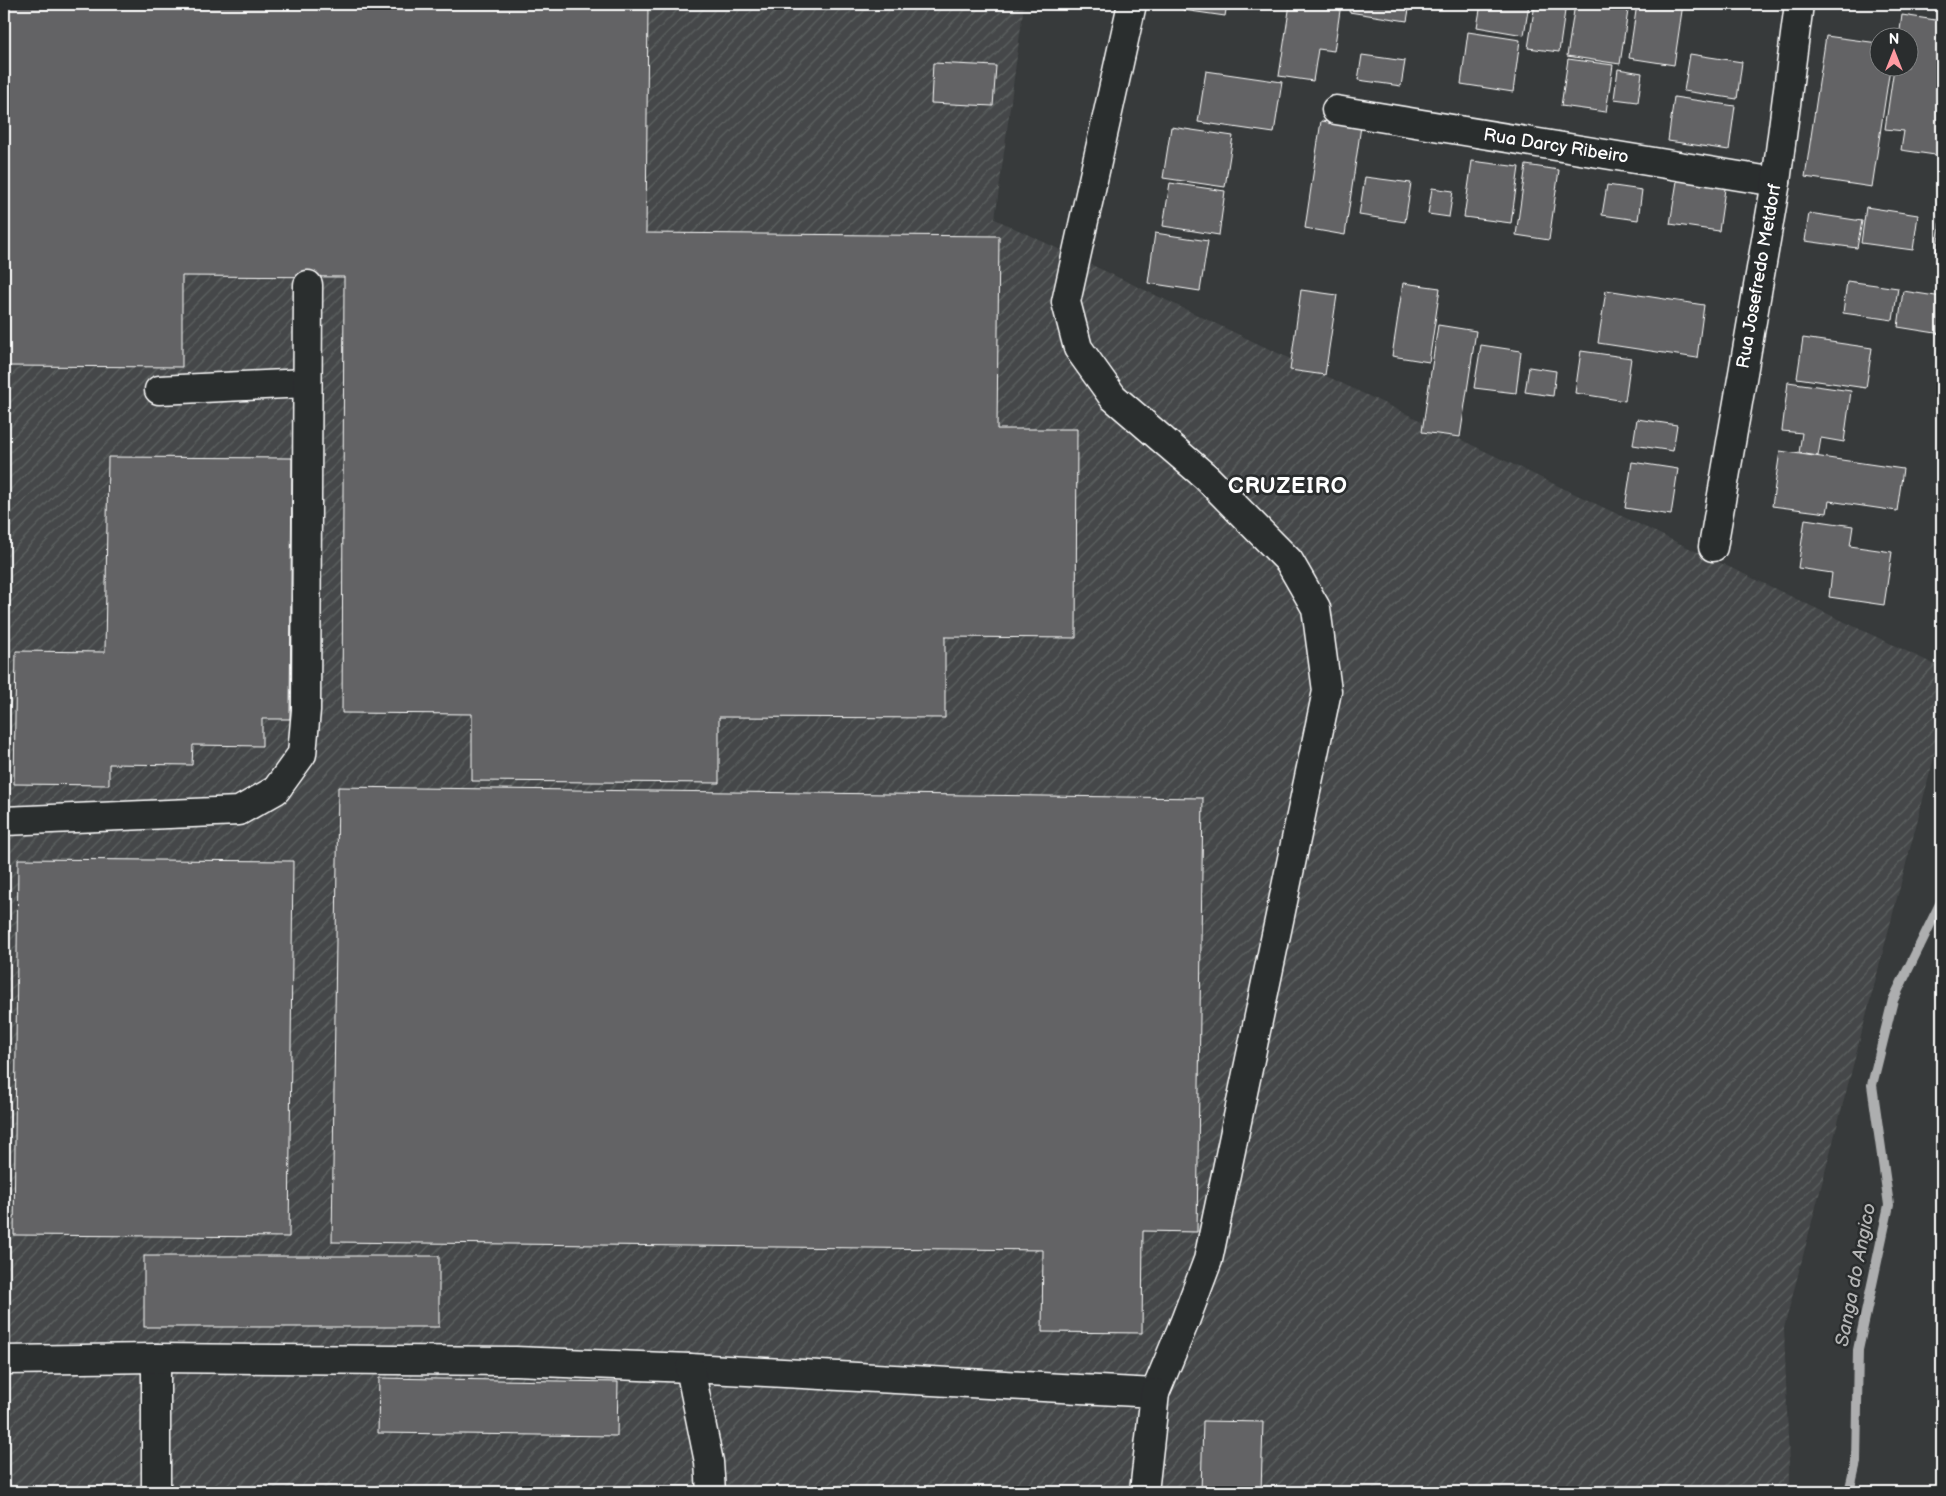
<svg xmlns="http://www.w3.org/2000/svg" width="1946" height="1496" font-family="'Balsamiq Sans',sans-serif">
  <defs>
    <pattern id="industrial-furrows" width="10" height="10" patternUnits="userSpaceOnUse" patternTransform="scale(1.25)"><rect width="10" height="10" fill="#444748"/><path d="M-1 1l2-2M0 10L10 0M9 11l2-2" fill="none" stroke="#606363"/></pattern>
  </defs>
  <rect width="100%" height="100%" fill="#373a3b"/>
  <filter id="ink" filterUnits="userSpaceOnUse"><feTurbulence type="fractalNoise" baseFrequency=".02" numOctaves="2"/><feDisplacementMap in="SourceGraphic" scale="10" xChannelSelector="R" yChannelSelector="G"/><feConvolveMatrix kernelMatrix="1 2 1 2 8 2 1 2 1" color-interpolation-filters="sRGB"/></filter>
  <g filter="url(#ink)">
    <!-- industrial -->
    <polygon fill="url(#industrial-furrows)" points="4,4 1024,4 995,219 1942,668 1942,727 1784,1328 1790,1492 4,1492"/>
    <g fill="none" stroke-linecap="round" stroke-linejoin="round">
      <!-- stream -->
      <polyline stroke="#adaeaf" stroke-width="10" points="1849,1492 1856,1462 1858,1350 1889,1205 1872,1085 1893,1000 1942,900"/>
    </g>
    <!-- building -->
    <g fill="#636465" stroke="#fff">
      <polygon points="4,4 648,4 646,233 999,236 997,429 1077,429 1076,638 945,637 945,718 719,717 719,783 472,781 472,714 342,713 344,277 182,276 182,367 4,366"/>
      <polygon points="997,4 1072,4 1072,6"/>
      <polygon points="1184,4 1227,4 1225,16 1183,10"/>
      <polygon points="1290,4 1341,4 1334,51 1318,49 1313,81 1279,76"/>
      <polygon points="1350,4 1410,4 1407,21 1349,12"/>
      <polygon points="1481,4 1529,4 1524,35 1477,27"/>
      <polygon points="1535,4 1566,4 1559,52 1528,48"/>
      <polygon points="1575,4 1629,4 1620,64 1567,56"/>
      <polygon points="1637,4 1683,4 1674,65 1629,58"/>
      <polygon points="1902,15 1942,21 1942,156 1901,150 1904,131 1885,129 1894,68 1908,68 1908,38 1899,38"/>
      <polygon points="1468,32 1520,40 1513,92 1461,84"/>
      <polygon points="1826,36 1878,43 1878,68 1890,68 1872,187 1805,177"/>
      <polygon points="1690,54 1742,62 1737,99 1684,91"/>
      <polygon points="1362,55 1405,61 1401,86 1358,80"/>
      <polygon points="1568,59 1613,65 1606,112 1561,106"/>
      <polygon points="933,63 996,66 993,106 931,103"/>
      <polygon points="1618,69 1642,73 1638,102 1614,99"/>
      <polygon points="1206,71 1282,82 1274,133 1198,122"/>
      <polygon points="1674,97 1735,106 1729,150 1668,141"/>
      <polygon points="1321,121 1361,126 1345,235 1305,228"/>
      <polygon points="1171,127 1233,136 1225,187 1163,178"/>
      <polygon points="1472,161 1519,167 1511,223 1464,217"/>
      <polygon points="1526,165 1559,170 1549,240 1516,235"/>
      <polygon points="1678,175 1726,182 1719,231 1670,224"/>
      <polygon points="1365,177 1411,183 1405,222 1359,215"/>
      <polygon points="1170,183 1225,191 1219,235 1163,226"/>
      <polygon points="1607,185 1642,190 1638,220 1602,215"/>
      <polygon points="1432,188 1453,191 1449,217 1428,214"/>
      <polygon points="1866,207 1918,215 1913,250 1861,243"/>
      <polygon points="1809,213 1862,221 1857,248 1805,241"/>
      <polygon points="1940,223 1942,224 1942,254 1936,253"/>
      <polygon points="1155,233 1208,241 1200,291 1148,283"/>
      <polygon points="1847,281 1898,288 1893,320 1843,313"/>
      <polygon points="1403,283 1440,288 1429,362 1392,356"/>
      <polygon points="1301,290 1337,295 1325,375 1290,370"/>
      <polygon points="1606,290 1704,305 1697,358 1598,343"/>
      <polygon points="1903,291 1942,297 1942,334 1898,327"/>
      <polygon points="1438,325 1476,331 1460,437 1422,432"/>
      <polygon points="1803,338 1872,348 1866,388 1797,378"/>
      <polygon points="1481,345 1521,351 1516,393 1474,388"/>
      <polygon points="1581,351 1631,358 1625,401 1575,393"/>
      <polygon points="1529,367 1556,371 1553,396 1525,392"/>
      <polygon points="1788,382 1851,391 1844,442 1821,438 1818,456 1799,453 1802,433 1782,431"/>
      <polygon points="1637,419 1677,425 1673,451 1633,445"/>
      <polygon points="1780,451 1903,469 1897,511 1829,501 1827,513 1772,506"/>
      <polygon points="108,457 292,458 290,719 262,719 262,746 193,745 192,765 109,764 109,785 14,784 16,651 105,652"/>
      <polygon points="1632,462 1678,469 1671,515 1625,508"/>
      <polygon points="1805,519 1853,526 1850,546 1892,552 1884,605 1829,597 1832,573 1798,568"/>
      <polygon points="4,537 5,537 4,736"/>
      <polygon points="338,787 1203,798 1197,1232 1143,1231 1142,1333 1042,1332 1043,1250 332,1242"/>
      <polygon points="18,859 293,861 289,1237 14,1235"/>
      <rect x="144" y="1256" width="295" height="71"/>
      <polygon points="379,1378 618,1382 617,1436 378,1433"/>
      <polygon points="1203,1421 1263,1422 1261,1492 1201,1492"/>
    </g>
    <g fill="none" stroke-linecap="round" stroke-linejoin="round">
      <!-- minor casing -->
      <g stroke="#fff" stroke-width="31">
        <g id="minor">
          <polyline points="1336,110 1776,182"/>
          <polyline points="159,390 307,383"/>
          <polyline points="1713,547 1776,182 1799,4"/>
          <polyline points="4,821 239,811 276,790 302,754 306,710 308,285"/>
          <polyline points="156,1358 156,1492"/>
          <polyline points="4,1360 156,1358 515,1361 690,1368 1155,1393 1185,1321 1208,1260 1327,691 1316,608 1289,561 1206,477 1113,397 1078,348 1066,302 1132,4"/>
          <polyline points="690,1368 709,1462 711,1492"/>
          <polyline points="1144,1492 1155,1393"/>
        </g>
      </g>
      <!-- minor -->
      <use href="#minor" stroke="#2a2d2e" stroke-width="28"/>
    </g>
  </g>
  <g text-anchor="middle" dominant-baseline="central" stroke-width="5" stroke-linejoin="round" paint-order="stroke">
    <!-- street labels -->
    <g font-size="18" fill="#fff" stroke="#2a2d2e">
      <text transform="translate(1556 146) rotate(9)">Rua Darcy Ribeiro</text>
      <text transform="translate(1759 276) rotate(-80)">Rua Josefredo Metdorf</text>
    </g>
    <!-- water labels -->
    <g font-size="19" font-style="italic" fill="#b4b5b5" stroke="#2a2d2e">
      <text transform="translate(1856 1275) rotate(-79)">Sanga do Angico</text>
    </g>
    <!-- district labels -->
    <g font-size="22" font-weight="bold" letter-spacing="1" fill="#fff" stroke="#2a2d2e">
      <text x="1288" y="486">CRUZEIRO</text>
    </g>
  </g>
  <!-- margin -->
  <rect width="1946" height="1496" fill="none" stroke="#2a2d2e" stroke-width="20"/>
  <rect x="10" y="10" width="1926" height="1476" fill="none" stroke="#fff" stroke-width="2" filter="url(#ink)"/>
  <!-- north arrow -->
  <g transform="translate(1894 52)"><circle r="24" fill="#2a2d2e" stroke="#7f8182"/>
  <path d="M0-4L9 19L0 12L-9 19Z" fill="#ff9aa2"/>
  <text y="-8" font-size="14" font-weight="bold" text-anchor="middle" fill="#ffffff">N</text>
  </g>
</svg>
